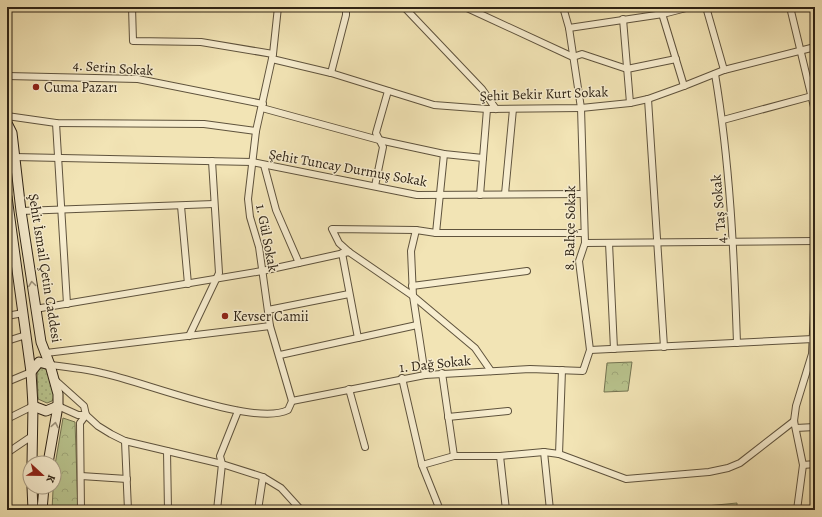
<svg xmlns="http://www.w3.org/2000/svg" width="822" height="517" font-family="Alegreya,serif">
  <defs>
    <pattern id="grass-dots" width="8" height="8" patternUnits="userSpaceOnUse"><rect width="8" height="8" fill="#b9c48e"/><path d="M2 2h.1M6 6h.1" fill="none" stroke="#9fa87a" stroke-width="1.8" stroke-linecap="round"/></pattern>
    <pattern id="park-crowns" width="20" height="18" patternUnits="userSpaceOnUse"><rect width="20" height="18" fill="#b9c48e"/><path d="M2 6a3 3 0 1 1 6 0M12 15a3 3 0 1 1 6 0" fill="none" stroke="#9fa87a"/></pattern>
  </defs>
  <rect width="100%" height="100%" fill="#f2e4b5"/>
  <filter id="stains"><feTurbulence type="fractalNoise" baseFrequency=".005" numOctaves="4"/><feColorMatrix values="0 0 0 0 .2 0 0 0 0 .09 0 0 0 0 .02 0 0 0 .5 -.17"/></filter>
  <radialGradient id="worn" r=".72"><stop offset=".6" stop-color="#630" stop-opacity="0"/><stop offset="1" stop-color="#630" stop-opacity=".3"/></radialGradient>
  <!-- grass -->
  <polygon fill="url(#grass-dots)" stroke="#747452" points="42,368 46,369 55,395 52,401 47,403 38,399 37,369"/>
  <!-- park -->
  <g fill="url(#park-crowns)" stroke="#747452">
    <polygon points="632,362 628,391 604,392 607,363"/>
    <polygon points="63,418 75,422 78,510 52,510 54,471"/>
    <polygon points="737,503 737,510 665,510"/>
  </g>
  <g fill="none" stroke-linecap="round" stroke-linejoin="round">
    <!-- street casing -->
    <g stroke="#5f533d" stroke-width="8">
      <g id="street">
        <polyline points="132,7 133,41 201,42 273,54"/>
        <polyline points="278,7 273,54 256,131 248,199 250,217 259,247 270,326 292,401"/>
        <polyline points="404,7 482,89 496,109"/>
        <polyline points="465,7 573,57 582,54 627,69 676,59"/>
        <polyline points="660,7 684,86"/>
        <polyline points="706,7 724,70"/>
        <polyline points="790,7 815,111"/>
        <polyline points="623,19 630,103"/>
        <polyline points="569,28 663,14 690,7"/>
        <polyline points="272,59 331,73 434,105 487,109 581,108 630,103 648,99 684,86 724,70 815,47"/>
        <polyline points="331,73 346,15 346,7"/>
        <path d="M715 74C730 163 734 253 737 343"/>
        <polyline points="7,76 138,79 263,104"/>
        <polyline points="648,99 664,347"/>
        <polyline points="262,108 379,140 444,154 483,158"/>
        <polyline points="7,116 56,123 204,124 256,131"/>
        <polyline points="723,120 812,96"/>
        <polyline points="56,123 67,304"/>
        <polyline points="14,157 252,162 417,195 583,194"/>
        <polyline points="264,165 276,210 299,263"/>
        <polyline points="375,186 383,147 376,133 388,91"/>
        <polyline points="505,194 513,109"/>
        <polyline points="480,195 487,109"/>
        <polyline points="181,206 188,284"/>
        <polyline points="21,211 214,204"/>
        <polyline points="416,230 411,251 413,296 425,375"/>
        <polyline points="436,233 444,154"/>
        <polyline points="585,243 815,241"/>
        <polyline points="609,243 614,349"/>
        <polyline points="342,253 358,338"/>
        <polyline points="7,262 17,262"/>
        <polyline points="412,286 527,271"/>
        <polyline points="35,309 262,271 349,252"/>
        <polyline points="268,310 349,294"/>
        <polyline points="7,316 23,313"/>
        <polyline points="189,336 219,273 212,161"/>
        <polyline points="7,341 26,335"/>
        <polyline points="590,350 813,339"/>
        <polyline points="46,353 270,326"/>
        <polyline points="280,355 417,325"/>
        <path d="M50 365C67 367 85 369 102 373 142 381 254 427 288 410L292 401"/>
        <polyline points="491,371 475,348 413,296 349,252 339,243 332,229 416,230 436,233 584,233"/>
        <polyline points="442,373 454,456"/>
        <polyline points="402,378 422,465 440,510"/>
        <polyline points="55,380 84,406 86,415 98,426 111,434 125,441 222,464 263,477 281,488 301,510"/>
        <polyline points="7,382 31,372"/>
        <polyline points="349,389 365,447"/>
        <polyline points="292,401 425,375 530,369 583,371 590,350 579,261 585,243 581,108 569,28 563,7"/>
        <polyline points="58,406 78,415 86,415"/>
        <polyline points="448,417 508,411"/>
        <polyline points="7,419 33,406"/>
        <polyline points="796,428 815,427"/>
        <polyline points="125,441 128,510"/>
        <polyline points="167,451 168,510"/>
        <polyline points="544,452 550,510"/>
        <polyline points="7,453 32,436"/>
        <polyline points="559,454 562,370"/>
        <polyline points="500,456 506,510"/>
        <polyline points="422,465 454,456 500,456 544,452 559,454 626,479 709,472 728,468 740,463 794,421"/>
        <polyline points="803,465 815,464"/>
        <polyline points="81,476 127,479"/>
        <polyline points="81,510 80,423 86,415"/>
        <polyline points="217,510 222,464 220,456 238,411"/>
        <polyline points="258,510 263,477"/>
        <polyline points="797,510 803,465 794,421 796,406 812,354 815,288"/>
      </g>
    </g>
    <!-- secondary casing -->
    <g stroke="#2e2315" stroke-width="11">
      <g id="secondary">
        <polyline points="7,123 12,133 21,211 41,342 50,365 58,394 58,406 48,463"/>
        <polyline points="7,197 31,372 33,406 32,463"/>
        <polyline points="31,372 39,362 50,365"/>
        <polyline points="33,406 46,411 58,406"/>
        <polyline points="32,487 33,510"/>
        <polyline points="42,510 44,487"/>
      </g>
    </g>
    <!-- street -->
    <use href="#street" stroke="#f7edcf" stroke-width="6"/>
    <!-- secondary -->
    <use href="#secondary" stroke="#f7edcf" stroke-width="9"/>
  </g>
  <!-- one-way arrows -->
  <defs><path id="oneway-chevron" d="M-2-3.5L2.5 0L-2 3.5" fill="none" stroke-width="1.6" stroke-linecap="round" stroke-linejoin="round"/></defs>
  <g stroke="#9d927b">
    <use href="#oneway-chevron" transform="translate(32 284) rotate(-98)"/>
    <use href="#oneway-chevron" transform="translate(55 425) rotate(-80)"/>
  </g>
  <!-- markers -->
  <g fill="#8f2418" stroke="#f7edcf" stroke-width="1.5">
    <circle cx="36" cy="87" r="4"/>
    <circle cx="225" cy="316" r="4"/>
  </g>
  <g text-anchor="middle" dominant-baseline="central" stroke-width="3" stroke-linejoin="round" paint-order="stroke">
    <!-- street labels -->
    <g font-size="14" fill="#2e2315" stroke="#f7edcf">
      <text transform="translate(113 68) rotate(4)">4. Serin Sokak</text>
      <text transform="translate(544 94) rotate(-2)">Şehit Bekir Kurt Sokak</text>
      <text transform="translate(348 168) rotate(10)">Şehit Tuncay Durmuş Sokak</text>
      <text transform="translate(719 209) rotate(-95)">4. Taş Sokak</text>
      <text transform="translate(570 228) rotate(-89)">8. Bahçe Sokak</text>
      <text transform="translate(267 238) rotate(79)">1. Gül Sokak</text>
      <text transform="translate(45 268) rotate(81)">Şehit İsmail Çetin Caddesi</text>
      <text transform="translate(435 364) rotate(-6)">1. Dağ Sokak</text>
    </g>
    <!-- poi labels -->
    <g font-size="14" fill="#2e2315" stroke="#f7edcf" text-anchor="start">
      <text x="44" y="87">Cuma Pazarı</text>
      <text x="233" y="316">Kevser Camii</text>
    </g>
  </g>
  <!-- margin -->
  <rect width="822" height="517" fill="none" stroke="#f2e4b5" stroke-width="24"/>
  <rect x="8" y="8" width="806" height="501" fill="none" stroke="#2e2315" stroke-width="2"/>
  <rect x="12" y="12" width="798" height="493" fill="none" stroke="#2e2315"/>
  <!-- north arrow -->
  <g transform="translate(42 475) rotate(112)"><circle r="19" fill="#f7edcf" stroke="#a79c85"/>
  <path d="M0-3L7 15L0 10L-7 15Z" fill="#8f2418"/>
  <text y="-6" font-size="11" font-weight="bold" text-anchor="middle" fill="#2e2315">K</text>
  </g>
  <rect width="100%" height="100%" filter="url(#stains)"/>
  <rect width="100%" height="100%" fill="url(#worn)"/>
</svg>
